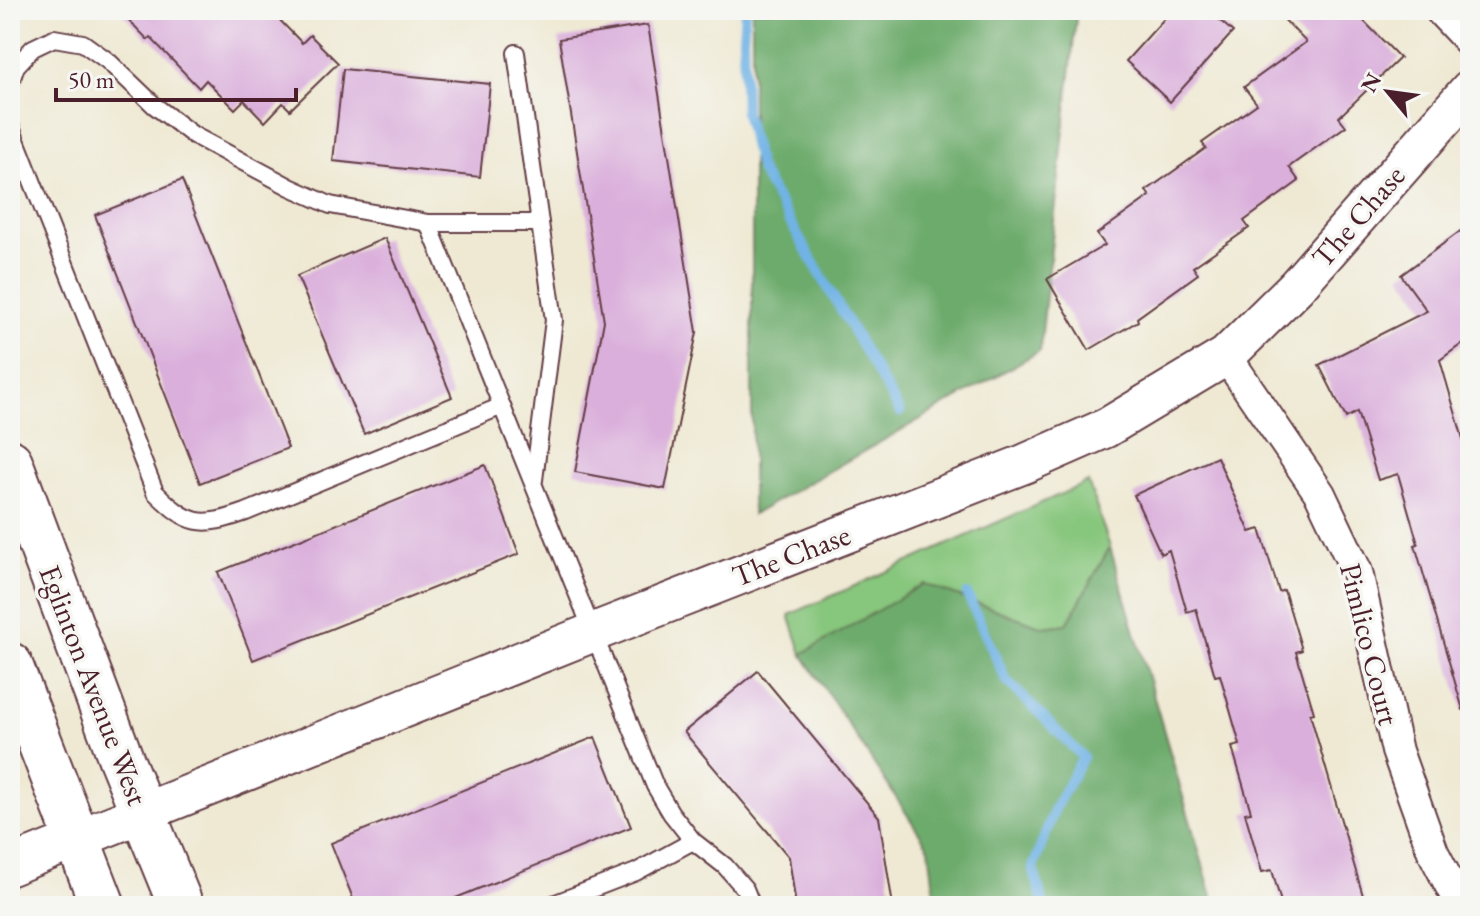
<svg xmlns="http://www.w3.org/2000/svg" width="1480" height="916" font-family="'EB Garamond',serif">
  <rect width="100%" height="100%" fill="#f6f6f2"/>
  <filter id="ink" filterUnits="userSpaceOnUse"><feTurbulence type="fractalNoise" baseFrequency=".0125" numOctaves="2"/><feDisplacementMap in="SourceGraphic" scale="16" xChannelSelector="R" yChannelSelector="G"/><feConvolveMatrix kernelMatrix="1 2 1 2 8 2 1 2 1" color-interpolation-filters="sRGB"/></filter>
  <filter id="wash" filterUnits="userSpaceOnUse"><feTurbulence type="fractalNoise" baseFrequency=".006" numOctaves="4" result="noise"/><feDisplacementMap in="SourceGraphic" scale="32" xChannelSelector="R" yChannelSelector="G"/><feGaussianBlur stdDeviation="1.8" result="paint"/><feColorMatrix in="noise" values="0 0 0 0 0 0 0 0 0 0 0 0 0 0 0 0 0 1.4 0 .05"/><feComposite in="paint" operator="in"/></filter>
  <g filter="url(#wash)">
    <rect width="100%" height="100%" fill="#efe9d3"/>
    <!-- green -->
    <polygon fill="#87c67d" stroke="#687254" stroke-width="2" points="1088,482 1110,547 1068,624 1043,627 924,584 802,654 789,615"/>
    <!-- forest -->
    <g fill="#6dab6c" stroke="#5c654c" stroke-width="2">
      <polygon points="752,10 1077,10 1040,351 752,515"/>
      <polygon points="1110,547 1215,906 936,906 929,848 802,654 924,584 1043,627 1067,624"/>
    </g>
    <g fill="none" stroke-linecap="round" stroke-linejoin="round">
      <!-- stream -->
      <g stroke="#71b3e5" stroke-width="10">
        <polyline points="745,10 743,39 745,113 760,170 900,412"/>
        <polyline points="967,594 1006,680 1083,757 1055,808 1033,868 1044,906"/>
      </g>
    </g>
    <g id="blocks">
      <!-- building -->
      <g fill="#daafdb">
        <polygon points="119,10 270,10 302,43 310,35 338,63 290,110 283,103 265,122 244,100 235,109 206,80 199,88 150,37 148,40"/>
        <polygon points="1172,10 1208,10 1233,32 1170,102 1126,61"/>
        <polygon points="1275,10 1353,10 1400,58 1339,117 1346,126 1289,167 1299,181 1244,221 1249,228 1193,267 1198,274 1137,318 1138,321 1089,350 1047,279 1105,245 1097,234 1150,196 1146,191 1206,148 1202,143 1257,104 1244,87 1306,42"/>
        <polygon points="648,25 697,332 665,489 575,472 604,321 559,39"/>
        <polygon points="343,69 490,84 480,177 333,161"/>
        <polygon points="182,180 288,448 200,483 95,215"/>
        <polygon points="1470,224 1470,338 1440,360 1470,463 1470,709 1463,710 1415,545 1418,544 1398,474 1378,480 1357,412 1346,418 1319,365 1427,311 1401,275"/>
        <polygon points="385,238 452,397 364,434 297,276"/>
        <polygon points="1217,457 1250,532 1260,529 1279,592 1284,590 1302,650 1296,652 1314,713 1310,714 1366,906 1282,906 1272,870 1262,872 1245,813 1251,812 1232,747 1240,745 1220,675 1215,676 1196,609 1187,612 1169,550 1161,554 1134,495"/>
        <polygon points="485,465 519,554 253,660 218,572"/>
        <polygon points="758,671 879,817 893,906 796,906 789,857 684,732"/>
        <polygon points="595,737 631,827 436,906 356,906 331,843"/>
      </g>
    </g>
  </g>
  <g filter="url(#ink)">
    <use href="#blocks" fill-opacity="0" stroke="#633d44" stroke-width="2"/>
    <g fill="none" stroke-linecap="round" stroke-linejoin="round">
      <!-- service casing -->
      <g stroke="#633d44" stroke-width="20">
        <g id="service">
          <polyline points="10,84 16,66 33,48 54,38 83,43 108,61 155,106 193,135 290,187 330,205 428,223 540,223 516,53"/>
          <path d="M10 125 155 492C189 526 201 528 246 512L502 406"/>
          <polyline points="428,223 655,786 671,813 693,841 725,866 745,889 752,906"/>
          <polyline points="534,480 554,320 540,223"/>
          <polyline points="548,906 636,872 693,841"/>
        </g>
      </g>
      <!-- minor casing -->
      <g stroke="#633d44" stroke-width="34">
        <g id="minor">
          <polyline points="1440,10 1470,42"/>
          <polyline points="1226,356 1320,494 1357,572 1397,751 1433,852 1461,906"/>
        </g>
      </g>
      <!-- tertiary casing -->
      <g stroke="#633d44" stroke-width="42">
        <polyline id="tertiary" points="10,866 594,632 1024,464 1106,428 1226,356 1296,287 1470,89"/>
      </g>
      <!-- primary casing -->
      <g stroke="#633d44" stroke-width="48">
        <g id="primary">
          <polyline points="10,462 121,759 181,906"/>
          <polyline points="10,665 103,906"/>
        </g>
      </g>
      <!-- service -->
      <use href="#service" stroke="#fff" stroke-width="16"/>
      <!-- minor -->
      <use href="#minor" stroke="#fff" stroke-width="30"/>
      <!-- tertiary -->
      <use href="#tertiary" stroke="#fff" stroke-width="38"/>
      <!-- primary -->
      <use href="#primary" stroke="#fff" stroke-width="44"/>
    </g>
  </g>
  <g text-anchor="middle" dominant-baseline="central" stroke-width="7" stroke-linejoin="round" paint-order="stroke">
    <!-- street labels -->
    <g font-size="30" fill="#4a1f2b" stroke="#f6f6f2">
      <text transform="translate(1358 216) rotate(-49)">The Chase</text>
      <text transform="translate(791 555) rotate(-21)">The Chase</text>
      <text transform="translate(1370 644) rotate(76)">Pimlico Court</text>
      <text transform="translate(94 685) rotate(69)">Eglinton Avenue West</text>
    </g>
  </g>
  <!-- margin -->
  <rect width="1480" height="916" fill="none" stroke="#f6f6f2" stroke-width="40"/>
  <!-- north arrow -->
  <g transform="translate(1388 92) rotate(299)" stroke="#f6f6f2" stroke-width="6" paint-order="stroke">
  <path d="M0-6L14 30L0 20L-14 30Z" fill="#4a1f2b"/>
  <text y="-12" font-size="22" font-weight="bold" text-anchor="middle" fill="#4a1f2b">N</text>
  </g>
  <!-- scale -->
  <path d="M56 88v12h240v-12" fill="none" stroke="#4a1f2b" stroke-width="4"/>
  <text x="68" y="88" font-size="24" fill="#4a1f2b" stroke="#f6f6f2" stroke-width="6" paint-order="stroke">50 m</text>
</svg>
